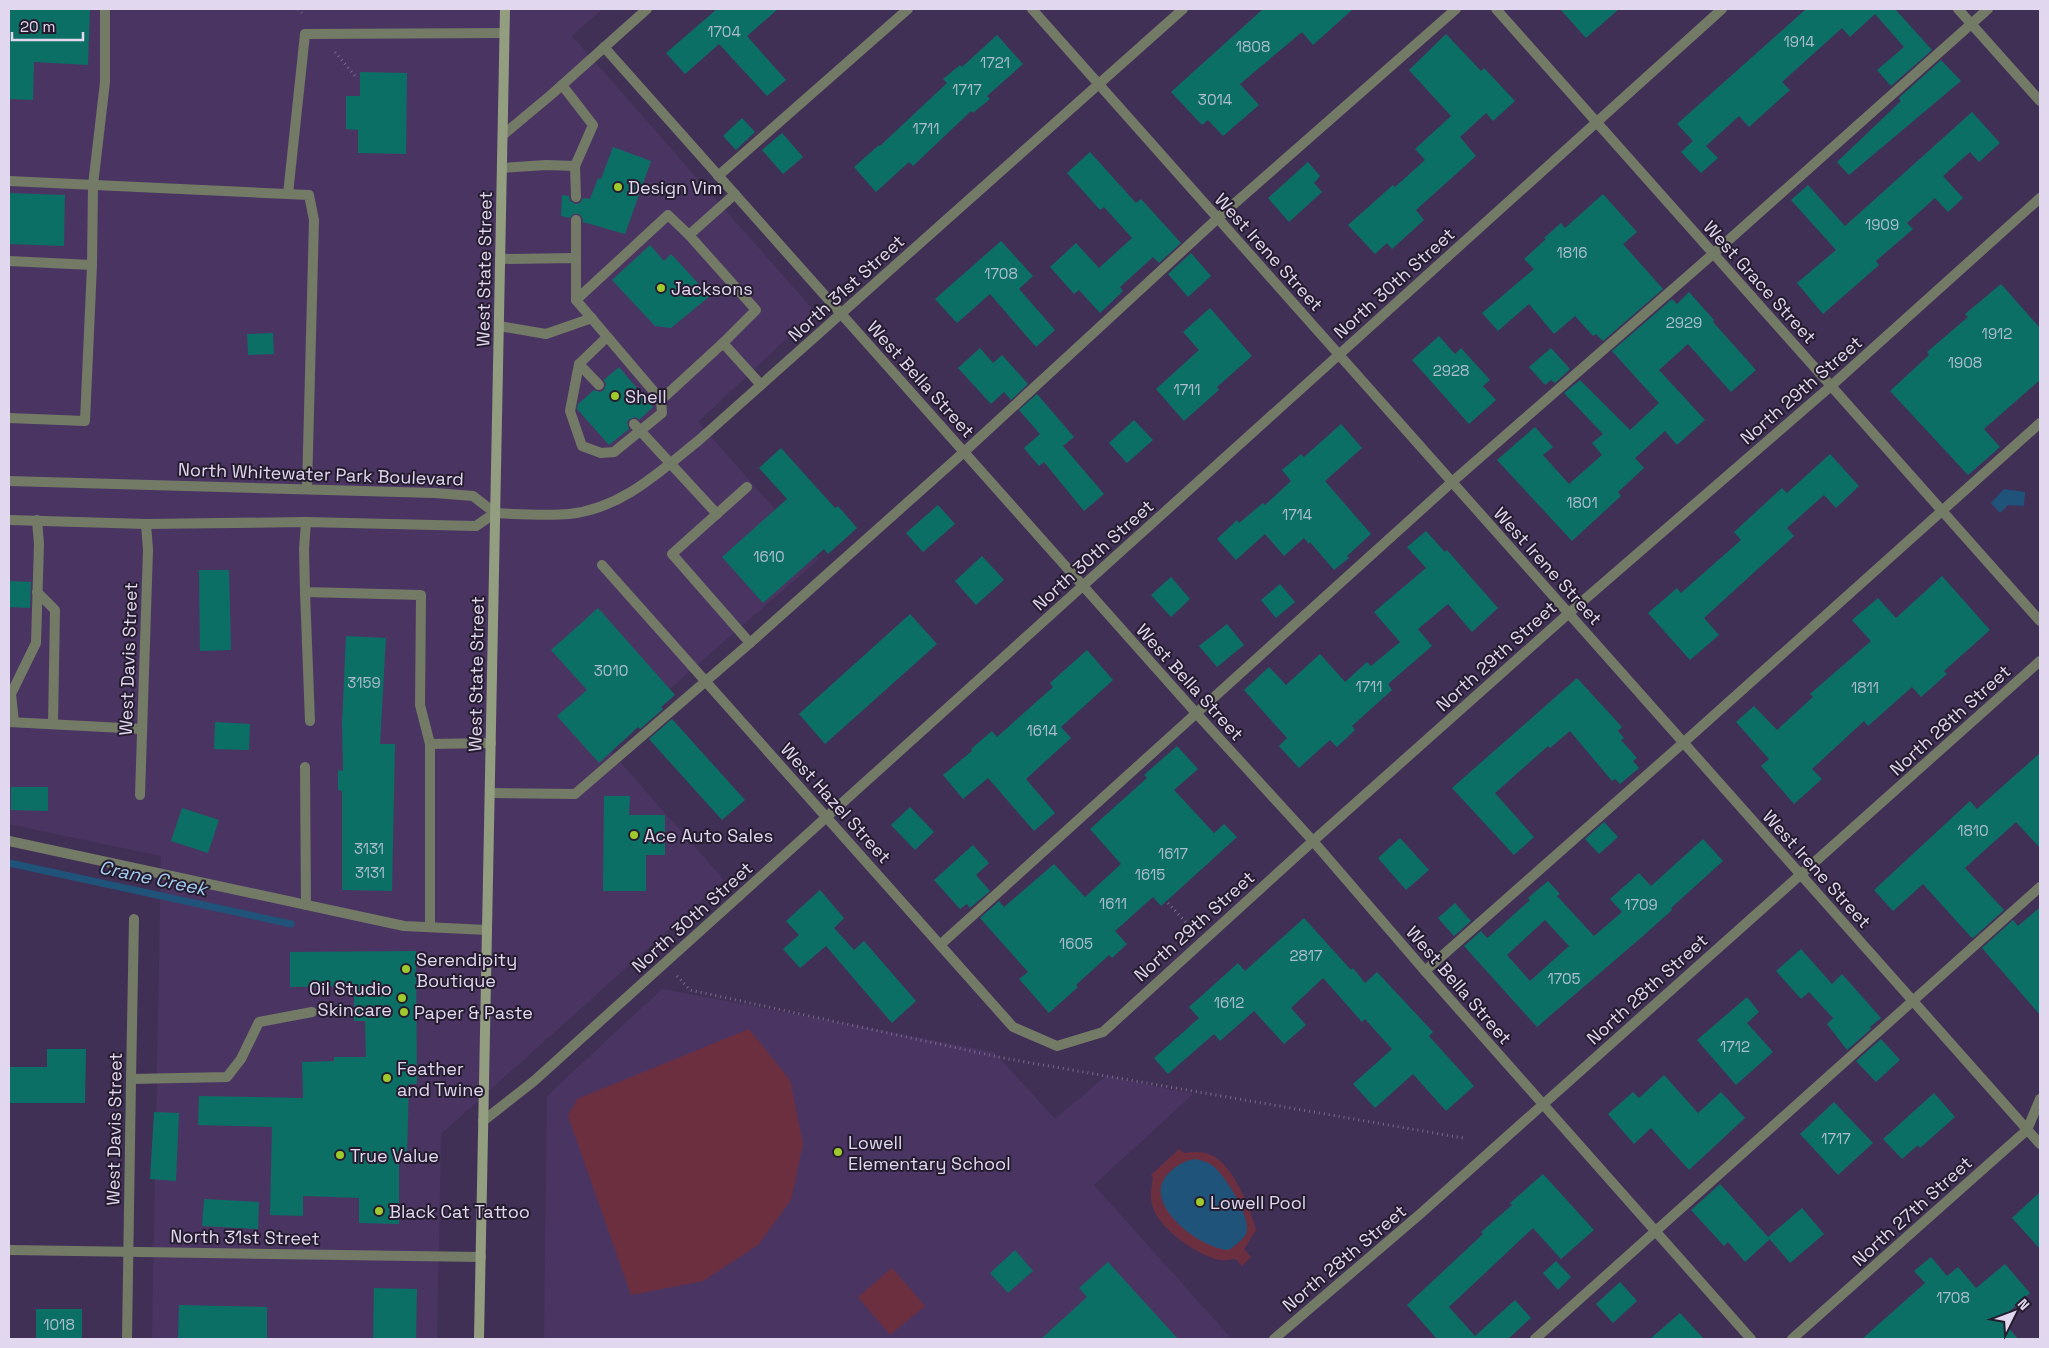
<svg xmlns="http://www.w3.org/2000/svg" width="2049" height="1348" font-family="'Space Grotesk',sans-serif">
  <rect width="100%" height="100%" fill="#413056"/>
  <!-- built -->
  <g fill="#4a3562">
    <polygon points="9,9 602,9 572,36 815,312 698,422 819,559 605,745 724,880 441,1134 437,1339 152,1339 161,856 9,824"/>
    <polygon points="662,989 994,1052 1055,1119 1106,1076 1193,1094 1094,1185 1229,1336 1225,1339 544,1339 547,1096"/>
  </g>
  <!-- green -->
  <g fill="#6c2f40">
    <polygon points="749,1029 790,1080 803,1144 791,1200 758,1245 703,1281 631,1295 568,1116 577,1099"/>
    <path d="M1179 1149 1184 1153C1193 1152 1202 1151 1211 1155 1232 1163 1251 1209 1256 1230L1244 1249 1251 1257 1242 1266 1236 1259C1231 1259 1225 1261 1220 1260 1198 1256 1158 1228 1152 1205 1150 1196 1151 1188 1153 1178L1151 1175Z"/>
    <polygon points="892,1268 925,1306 890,1335 858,1297"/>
  </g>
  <!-- water -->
  <g fill="#205379">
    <polygon points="2004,489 2025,492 2024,506 2008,505 2000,513 1991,503"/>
    <path d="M1195 1159C1201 1160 1208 1162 1213 1166 1225 1175 1253 1220 1246 1234 1243 1240 1234 1246 1229 1250 1199 1249 1136 1200 1171 1171 1179 1164 1184 1161 1195 1159Z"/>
  </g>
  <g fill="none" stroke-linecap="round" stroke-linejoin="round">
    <!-- stream -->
    <polyline stroke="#205379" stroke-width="7" points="9,863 291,924"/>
  </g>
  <!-- building -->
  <g fill="#0c6f65" fill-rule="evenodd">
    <polygon points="9,9 90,9 88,65 34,62 33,100 9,99"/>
    <polygon points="717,9 778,9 747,36 786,80 767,96 719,44 685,74 666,53"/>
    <polygon points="1263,9 1353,9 1313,45 1302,32 1240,84 1259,105 1223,136 1208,120 1202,125 1171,92"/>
    <polygon points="1560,9 1619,9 1586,38"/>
    <polygon points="1806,9 1895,9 1932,50 1891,86 1877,70 1904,47 1875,14 1850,37 1842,28 1782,82 1790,90 1749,127 1739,116 1706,146 1718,158 1701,173 1681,152 1693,141 1677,124"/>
    <polygon points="1446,34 1481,71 1484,68 1515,101 1493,121 1486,113 1460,137 1476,156 1416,210 1424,220 1392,249 1387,243 1375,254 1348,225 1393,185 1395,187 1425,160 1415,149 1451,116 1409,70"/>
    <polygon points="997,35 1023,64 987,96 990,99 973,113 971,111 913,166 909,162 876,192 854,167 879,145 880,146 947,83 943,79 960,65 962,67"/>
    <polygon points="1941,60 1961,81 1849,175 1837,162 1901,101 1899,99 1900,97"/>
    <polygon points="360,72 407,73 406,154 358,153 358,130 346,129 346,96 360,96"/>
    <polygon points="1972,112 2000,143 1979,162 1970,152 1943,176 1963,198 1948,212 1935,198 1907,223 1913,229 1876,261 1879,265 1823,314 1797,283 1836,250 1791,200 1808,185 1845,226"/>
    <polygon points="742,118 755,132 736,150 723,136"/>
    <polygon points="782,133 803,157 783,174 762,150"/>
    <polygon points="613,147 651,161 625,234 583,222 582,217 579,214 573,214 570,218 561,216 562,195 569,196 570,201 576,204 580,203 583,198 590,199 598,178 601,179"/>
    <polygon points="1090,152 1136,203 1141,199 1181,243 1159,263 1153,257 1120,287 1123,291 1100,313 1079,290 1074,294 1050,267 1076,243 1099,268 1132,238 1104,207 1100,210 1067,173"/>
    <polygon points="1308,162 1320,176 1314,183 1322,192 1289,222 1268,198"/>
    <polygon points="9,193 65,195 64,246 9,244"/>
    <polygon points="1603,194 1637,232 1623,244 1663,289 1603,341 1596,334 1593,336 1575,316 1554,334 1529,304 1498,331 1482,313 1534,269 1524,259 1546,239 1544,238 1561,223 1565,228"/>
    <polygon points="1001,241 1033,276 1019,289 1055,330 1036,347 990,294 957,323 935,299"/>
    <polygon points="650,245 664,261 671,254 710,296 671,328 655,326 612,280"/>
    <polygon points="1191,253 1211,276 1188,297 1168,274"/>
    <polygon points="2001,284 2040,328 2040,380 1984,429 2000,447 1968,475 1890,391 1929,355 1927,352 1968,317 1965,314"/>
    <polygon points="1689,292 1714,320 1713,322 1756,370 1731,392 1688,344 1659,370 1705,420 1677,445 1665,431 1635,458 1644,468 1618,492 1621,496 1572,541 1497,460 1535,427 1553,447 1543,455 1569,484 1602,455 1592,443 1603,434 1564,393 1580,380 1630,430 1659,403 1612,351 1672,299 1677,304"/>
    <polygon points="1210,308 1252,356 1217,387 1219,390 1184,421 1156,389 1199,350 1183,332"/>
    <polygon points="273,333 274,354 248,355 247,334"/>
    <polygon points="1439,336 1455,354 1461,348 1490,380 1483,386 1496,400 1469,424 1412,360"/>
    <polygon points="980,348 993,363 1002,355 1028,384 1011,400 1004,392 991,404 958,368"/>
    <polygon points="1551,348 1570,369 1555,383 1551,380 1545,385 1529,367"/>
    <polygon points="619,367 653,407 639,420 636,417 630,419 627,422 629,429 609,445 577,409 578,404 594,390 600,392 604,390 606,384 604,380"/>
    <polygon points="1037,394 1074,437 1063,446 1104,494 1084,511 1044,462 1039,466 1024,448 1040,434 1019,410"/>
    <polygon points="1134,420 1153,440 1127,463 1109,443"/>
    <polygon points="1341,424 1362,448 1325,481 1371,534 1347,556 1349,558 1334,570 1310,542 1309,544 1304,538 1284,556 1265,534 1236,560 1217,539 1237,520 1239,523 1263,503 1265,505 1291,481 1282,470 1301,454 1304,457"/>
    <polygon points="781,448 835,508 838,506 857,528 828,554 824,549 763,603 722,557 787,499 759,468"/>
    <polygon points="1830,454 1859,486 1836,508 1824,495 1787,528 1794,536 1704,618 1719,635 1690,660 1648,613 1677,588 1681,593 1741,540 1734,532 1782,488 1787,493"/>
    <polygon points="938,505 955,524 923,552 906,533"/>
    <polygon points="1426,531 1445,552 1447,550 1498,608 1472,632 1448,604 1418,629 1432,646 1388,684 1392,690 1352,726 1355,730 1337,747 1330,740 1299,768 1279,746 1287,738 1244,690 1269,667 1286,685 1320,654 1345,682 1367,662 1371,666 1400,642 1374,612 1426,568 1407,547"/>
    <polygon points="982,556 1004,580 976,605 955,581"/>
    <polygon points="199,570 229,570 231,650 200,651"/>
    <polygon points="1942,576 1990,630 1944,671 1947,674 1921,697 1912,687 1868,726 1864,721 1812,769 1822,779 1794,804 1761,766 1769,759 1736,722 1754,706 1777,730 1813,697 1810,694 1871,641 1852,620 1878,598 1896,618"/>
    <polygon points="1171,577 1190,599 1171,617 1151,595"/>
    <polygon points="9,581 31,582 30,608 9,607"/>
    <polygon points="1280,584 1295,602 1276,618 1261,600"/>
    <polygon points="598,608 675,695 661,707 663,709 640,729 638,727 599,763 557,716 587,690 551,650"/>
    <polygon points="910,614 937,644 825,744 799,714"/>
    <polygon points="1227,624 1244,645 1217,667 1199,646"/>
    <polygon points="346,636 386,638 380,744 395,744 392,891 342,890 342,791 338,790 338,770 343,771 342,725"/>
    <polygon points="1087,650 1113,680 1061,727 1071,738 1026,779 1055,813 1034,831 988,778 963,799 943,775 972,751 971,749 992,731 997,737 1053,687 1050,683"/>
    <polygon points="1577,678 1622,727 1618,731 1624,738 1621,740 1637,758 1633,761 1639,768 1620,784 1615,779 1612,781 1570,731 1550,748 1548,746 1495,793 1534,837 1514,855 1452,788"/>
    <polygon points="672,719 745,800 722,820 649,739"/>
    <polygon points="215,722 250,724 249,750 214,749"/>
    <polygon points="1177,746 1198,769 1174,790 1214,833 1224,824 1237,837 1161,906 1153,897 1115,931 1127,944 1112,958 1109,955 1076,985 1078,987 1049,1013 1019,979 1028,972 980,918 999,901 1004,907 1054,864 1085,897 1121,864 1090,829 1147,778 1144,775"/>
    <polygon points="2040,753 2040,848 2016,822 1965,868 2004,910 1973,938 1970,936 1923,884 1893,911 1874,890 1970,801 1977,809"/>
    <polygon points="11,787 48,787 48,811 11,810"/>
    <polygon points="604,796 630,796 629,815 665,815 665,855 646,855 646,891 603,891"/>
    <polygon points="910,807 934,832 915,850 891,825"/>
    <polygon points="182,808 219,820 208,853 171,841"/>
    <polygon points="1604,822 1618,837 1599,854 1585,839"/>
    <polygon points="1400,838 1429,870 1406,890 1378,858"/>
    <path d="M1703 839 1723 861 1671 908 1672 910 1643 936 1537 1027 1464 946 1481 931 1487 938 1491 935 1530 900 1528 898 1548 881 1560 894 1557 896 1594 936 1622 912 1610 899 1639 873 1651 886ZM1545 920 1569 946 1530 981 1507 955Z"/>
    <polygon points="973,845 989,863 976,875 990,891 970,908 967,904 960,909 934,880"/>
    <polygon points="820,890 844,918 834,928 854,950 864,941 916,1001 892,1023 826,946 800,968 783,949 799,935 786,921"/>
    <polygon points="1455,903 1471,921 1454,936 1438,918"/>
    <polygon points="2040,907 2040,1015 1982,948 2013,920 2018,926"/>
    <polygon points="1304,918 1351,970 1353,968 1365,983 1377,972 1433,1032 1429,1036 1474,1086 1446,1111 1413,1074 1375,1108 1353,1084 1392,1049 1365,1019 1362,1022 1323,978 1291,1008 1306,1025 1284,1044 1254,1011 1220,1041 1214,1034 1168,1074 1154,1058 1199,1018 1189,1007 1238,963 1245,971"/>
    <polygon points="1801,949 1832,984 1842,974 1881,1018 1870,1027 1871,1029 1847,1050 1827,1024 1833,1018 1809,992 1801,999 1776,971"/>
    <polygon points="416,951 417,1084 409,1084 407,1156 399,1156 399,1224 359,1223 359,1198 303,1196 303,1216 270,1215 272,1127 198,1125 199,1096 303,1098 302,1062 334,1061 334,1057 366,1057 365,1021 354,1021 354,986 290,987 290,952"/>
    <polygon points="1747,997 1759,1012 1747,1023 1773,1052 1736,1085 1697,1040"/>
    <polygon points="1881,1039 1900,1060 1876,1082 1856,1061"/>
    <polygon points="47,1049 86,1049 85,1103 9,1103 9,1067 47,1067"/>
    <polygon points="1664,1075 1698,1113 1721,1092 1745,1118 1689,1170 1651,1128 1634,1144 1608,1114 1633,1092 1639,1098"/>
    <polygon points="1934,1093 1955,1117 1920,1148 1918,1145 1902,1159 1883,1139"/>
    <polygon points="1834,1102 1873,1143 1838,1175 1800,1134"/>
    <polygon points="154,1112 179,1113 176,1181 150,1179"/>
    <polygon points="1543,1174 1594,1230 1561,1259 1533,1228 1449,1307 1475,1336 1515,1300 1531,1318 1508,1339 1437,1339 1407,1305 1483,1234 1481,1232 1512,1205 1510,1203"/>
    <polygon points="1720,1184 1770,1239 1745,1262 1728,1242 1724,1246 1691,1210"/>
    <polygon points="2040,1192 2040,1249 2012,1218"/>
    <polygon points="204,1199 259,1202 258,1229 202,1226"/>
    <polygon points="1802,1208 1824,1234 1790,1263 1768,1237"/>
    <polygon points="1015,1250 1033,1271 1008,1293 990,1273"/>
    <polygon points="1931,1257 1947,1276 1958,1267 1976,1288 2005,1264 2030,1293 2001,1319 2018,1339 1862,1339 1925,1283 1914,1271"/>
    <polygon points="1556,1261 1571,1277 1558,1290 1543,1273"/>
    <polygon points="1108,1262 1178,1339 1041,1339 1087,1297 1079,1288"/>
    <polygon points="1620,1282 1637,1301 1613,1323 1596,1304"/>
    <polygon points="374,1288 417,1289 416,1339 373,1339"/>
    <polygon points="179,1305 267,1307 267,1339 178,1339"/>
    <rect x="36" y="1309" width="46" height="30"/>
    <polygon points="1680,1313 1704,1339 1650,1339"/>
  </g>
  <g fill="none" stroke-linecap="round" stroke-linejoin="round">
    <!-- path -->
    <g stroke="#786a8b" stroke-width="3" stroke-dasharray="1 4" stroke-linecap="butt">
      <polyline points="298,9 302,13"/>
      <polyline points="335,52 355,76"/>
      <polyline points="1168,903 1191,928"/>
      <polyline points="677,976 690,990 1003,1058 1463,1138"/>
    </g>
    <!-- service -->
    <g stroke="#737a66" stroke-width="10">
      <polyline points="575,166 576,197"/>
      <polyline points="502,168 546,165 575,166 593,125 562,85"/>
      <polyline points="718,176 908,9"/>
      <polyline points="9,181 309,195 314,220 307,489"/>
      <polyline points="288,194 305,34 504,33"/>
      <polyline points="576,220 576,258"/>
      <polyline points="689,235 756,310 723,343"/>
      <polyline points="500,259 576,258 576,300 661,400 723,343 761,385"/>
      <polyline points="9,261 92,265"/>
      <polyline points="576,300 668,215 689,235 735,194"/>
      <polyline points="499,326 546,334 592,318"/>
      <polyline points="607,337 579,364 570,411 582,446 601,453 614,452 662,413 661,400"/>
      <polyline points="579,364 599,385"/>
      <polyline points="9,418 85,421 92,265 93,185 105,82 105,9"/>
      <polyline points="634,424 717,514"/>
      <polyline points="747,487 672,554 750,643"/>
      <polyline points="306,522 304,549 305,592 421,595 420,705 430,744 491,743"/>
      <polyline points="37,592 55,610 53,724"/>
      <polyline points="305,592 310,721"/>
      <polyline points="9,722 142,729"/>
      <polyline points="14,722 11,694 36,643 39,544 37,520"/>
      <polyline points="430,744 430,927"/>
      <polyline points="305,767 306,905"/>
      <polyline points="490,793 575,794 750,643 964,452 1218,218 1456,9"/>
      <polyline points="9,841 404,926 487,930"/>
      <polyline points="134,919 131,1079 227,1077 241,1059 259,1022 312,1012"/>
      <polyline points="940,945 1452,482 1713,254 1988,9"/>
      <polyline points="1425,971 1683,743 2040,423"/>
      <polyline points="1535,1339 2040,887"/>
    </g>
    <!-- minor -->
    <g stroke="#737a66" stroke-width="10">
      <polyline points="1032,9 2040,1144"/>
      <polyline points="1496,9 2040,621"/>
      <polyline points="1958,9 2040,101"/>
      <polyline points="604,47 1196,713 1313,841 1425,971 1751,1339"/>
      <polyline points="503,135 552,94 647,9"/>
      <path d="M495 513C519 514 545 516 569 514 621 509 659 472 698 441L1183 9"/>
      <polyline points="602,565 1013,1027 1057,1046 1103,1032 1313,841 1569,613 1831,386 2040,198"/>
      <polyline points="140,795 148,550 146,524"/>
      <polyline points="483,1121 534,1081 1722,9"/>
      <polyline points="9,1250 481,1257"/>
      <polyline points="127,1339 131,1079"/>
      <polyline points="1792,1339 2027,1130 2040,1099"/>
    </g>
    <!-- tertiary -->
    <g stroke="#737a66" stroke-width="10">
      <polyline points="9,481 435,493 473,496 495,513 476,526 306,522 146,524 9,520"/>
      <polyline points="1274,1339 1419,1215 2040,661"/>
    </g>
    <!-- secondary -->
    <polyline stroke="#929e7f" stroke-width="10" points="479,1339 505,9"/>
  </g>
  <!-- markers -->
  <g fill="#9fca2d" stroke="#241c2e" stroke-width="2">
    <circle cx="618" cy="187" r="5"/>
    <circle cx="661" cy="288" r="5"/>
    <circle cx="615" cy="396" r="5"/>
    <circle cx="634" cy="835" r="5"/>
    <circle cx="406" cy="969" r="5"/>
    <circle cx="402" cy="998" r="5"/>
    <circle cx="404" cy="1012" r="5"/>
    <circle cx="387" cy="1078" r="5"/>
    <circle cx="838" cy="1152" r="5"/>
    <circle cx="340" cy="1155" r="5"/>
    <circle cx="1200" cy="1202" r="5"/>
    <circle cx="379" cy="1211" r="5"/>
  </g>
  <g text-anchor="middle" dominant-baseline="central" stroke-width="4" stroke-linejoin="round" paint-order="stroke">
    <!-- number labels -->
    <g font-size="15" fill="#acbdcc">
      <text x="724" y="31">1704</text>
      <text x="1799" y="41">1914</text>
      <text x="1253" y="46">1808</text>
      <text x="995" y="62">1721</text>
      <text x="967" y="89">1717</text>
      <text x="1215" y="99">3014</text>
      <text x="926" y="128">1711</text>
      <text x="1882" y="224">1909</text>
      <text x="1572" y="252">1816</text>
      <text x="1001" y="273">1708</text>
      <text x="1684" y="322">2929</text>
      <text x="1997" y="333">1912</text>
      <text x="1965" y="362">1908</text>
      <text x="1451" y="370">2928</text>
      <text x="1187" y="389">1711</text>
      <text x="1582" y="502">1801</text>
      <text x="1297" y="514">1714</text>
      <text x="769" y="556">1610</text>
      <text x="611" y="670">3010</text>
      <text x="364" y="682">3159</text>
      <text x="1369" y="686">1711</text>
      <text x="1865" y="687">1811</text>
      <text x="1042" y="730">1614</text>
      <text x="1973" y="830">1810</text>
      <text x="369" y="848">3131</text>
      <text x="1173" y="853">1617</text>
      <text x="370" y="872">3131</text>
      <text x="1150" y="874">1615</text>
      <text x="1113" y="903">1611</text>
      <text x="1641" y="904">1709</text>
      <text x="1076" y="943">1605</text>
      <text x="1306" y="955">2817</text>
      <text x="1564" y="978">1705</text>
      <text x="1229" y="1002">1612</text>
      <text x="1735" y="1046">1712</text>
      <text x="1836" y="1138">1717</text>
      <text x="1953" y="1297">1708</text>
      <text x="59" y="1324">1018</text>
    </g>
    <!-- poi labels -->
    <g font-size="18" fill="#e1d7ef" stroke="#241c2e" text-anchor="start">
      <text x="628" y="187">Design Vim</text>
      <text x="671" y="288">Jacksons</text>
      <text x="625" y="396">Shell</text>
      <text x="644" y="835">Ace Auto Sales</text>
      <text x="416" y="959">Serendipity<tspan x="416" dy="21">Boutique</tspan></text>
      <text x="392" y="988" text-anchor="end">Oil Studio<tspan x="392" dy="21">Skincare</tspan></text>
      <text x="414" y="1012">Paper &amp; Paste</text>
      <text x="397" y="1068">Feather<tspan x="397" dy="21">and Twine</tspan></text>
      <text x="848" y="1142">Lowell<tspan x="848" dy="21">Elementary School</tspan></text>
      <text x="350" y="1155">True Value</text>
      <text x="1210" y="1202">Lowell Pool</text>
      <text x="389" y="1211">Black Cat Tattoo</text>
    </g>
    <!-- street labels -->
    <g font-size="18" fill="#e1d7ef" stroke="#241c2e">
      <text transform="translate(1269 252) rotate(48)">West Irene Street</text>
      <text transform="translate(484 269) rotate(-89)">West State Street</text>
      <text transform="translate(1760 282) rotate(48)">West Grace Street</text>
      <text transform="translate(1394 283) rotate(-42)">North 30th Street</text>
      <text transform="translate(846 288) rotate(-42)">North 31st Street</text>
      <text transform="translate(921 379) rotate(48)">West Bella Street</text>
      <text transform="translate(1801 390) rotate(-41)">North 29th Street</text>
      <text transform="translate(321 474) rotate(2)">North Whitewater Park Boulevard</text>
      <text transform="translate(1093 555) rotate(-42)">North 30th Street</text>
      <text transform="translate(1548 566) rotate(48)">West Irene Street</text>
      <text transform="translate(1496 656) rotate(-42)">North 29th Street</text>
      <text transform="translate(128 659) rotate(-88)">West Davis Street</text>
      <text transform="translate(476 674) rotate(-89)">West State Street</text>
      <text transform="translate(1190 682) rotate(48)">West Bella Street</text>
      <text transform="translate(1950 720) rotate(-42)">North 28th Street</text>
      <text transform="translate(836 803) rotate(48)">West Hazel Street</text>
      <text transform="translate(1817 869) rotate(48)">West Irene Street</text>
      <text transform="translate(692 917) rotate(-42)">North 30th Street</text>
      <text transform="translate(1194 926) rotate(-42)">North 29th Street</text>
      <text transform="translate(1459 985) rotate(49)">West Bella Street</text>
      <text transform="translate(1647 989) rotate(-42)">North 28th Street</text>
      <text transform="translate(114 1129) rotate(-89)">West Davis Street</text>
      <text transform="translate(1912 1211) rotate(-42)">North 27th Street</text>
      <text transform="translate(245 1237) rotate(1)">North 31st Street</text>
      <text transform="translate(1344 1258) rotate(-40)">North 28th Street</text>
    </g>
    <!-- water labels -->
    <g font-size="19" font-style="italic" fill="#a3cdf1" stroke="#241c2e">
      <text transform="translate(153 878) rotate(12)">Crane Creek</text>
    </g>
  </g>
  <!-- border -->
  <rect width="2049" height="1348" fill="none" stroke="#e1d7ef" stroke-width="20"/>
  <!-- north arrow -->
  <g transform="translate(2014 1313) rotate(48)" stroke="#241c2e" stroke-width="4" paint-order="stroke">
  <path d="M0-4L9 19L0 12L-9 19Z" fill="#e1d7ef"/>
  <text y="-8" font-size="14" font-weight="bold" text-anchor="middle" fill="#e1d7ef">N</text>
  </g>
  <!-- scale -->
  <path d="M12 32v8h71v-8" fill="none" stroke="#e1d7ef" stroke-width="2.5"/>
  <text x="20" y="32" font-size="15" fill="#e1d7ef" stroke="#241c2e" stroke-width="4" paint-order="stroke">20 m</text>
</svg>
